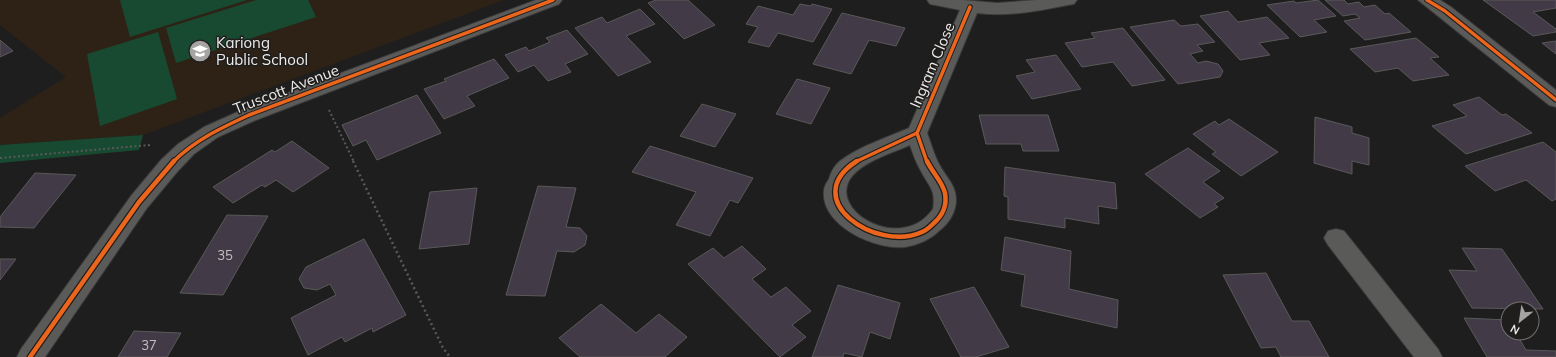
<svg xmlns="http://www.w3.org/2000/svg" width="1556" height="357" font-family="Mulish,sans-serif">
  <rect width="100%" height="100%" fill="#1f1e1e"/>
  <!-- education -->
  <polygon fill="#2e2217" points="0,0 504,0 143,135 0,145 0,118 66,77 0,25"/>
  <!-- green -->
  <g fill="#184a31">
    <polygon points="120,0 247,0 130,37"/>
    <polygon points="256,0 308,0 316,17 176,63 166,28"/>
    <polygon points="158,32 177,99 100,126 87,54"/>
    <polygon points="143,135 139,150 0,163 0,145"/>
  </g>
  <!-- building -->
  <g fill="#433a47" stroke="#5a5959">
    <polygon points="656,0 688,0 715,25 684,39 648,3"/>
    <polygon points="1318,0 1336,16 1314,20 1327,32 1300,37 1267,5 1294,1 1296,3"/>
    <polygon points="1325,0 1344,0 1348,4 1359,2 1364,7 1375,5 1385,14 1389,13 1411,32 1365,40 1344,21 1360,18 1355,14 1343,16"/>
    <polygon points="1483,0 1556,0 1556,8 1533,12 1556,29 1556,32 1533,36"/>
    <polygon points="800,4 811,6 812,4 832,9 813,42 778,33 769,47 748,42 758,27 746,24 758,6 793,15"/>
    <polygon points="640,9 655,24 626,36 651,62 618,76 575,28 602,17 607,23"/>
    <polygon points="1228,11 1238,22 1267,17 1289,38 1259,43 1270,55 1240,60 1200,16"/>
    <polygon points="842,13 905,28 896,46 869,40 851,74 813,64"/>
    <polygon points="1174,20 1181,26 1198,24 1215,42 1197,45 1203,51 1190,54 1198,63 1206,61 1218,64 1223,71 1220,77 1178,84 1130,27"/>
    <polygon points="1123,28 1165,80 1132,86 1113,62 1082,67 1065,43 1095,38 1091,33"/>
    <polygon points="567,30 588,54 565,64 571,72 548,81 534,65 518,72 505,55 526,47 529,51 550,42 546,38"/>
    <polygon points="1416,38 1439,57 1430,58 1449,75 1413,81 1398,68 1375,72 1350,49"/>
    <polygon points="0,40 13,51 0,57"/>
    <polygon points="1556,41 1556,54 1542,43"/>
    <polygon points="1056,55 1081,89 1032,99 1016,76 1035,72 1026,60"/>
    <polygon points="494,59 509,78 467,96 475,106 444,119 424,89 446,81 444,79"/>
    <polygon points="797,79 830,88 811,124 776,114"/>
    <polygon points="417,95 441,133 377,160 366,140 353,146 342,125"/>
    <polygon points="1479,97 1502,115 1506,114 1532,133 1466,154 1432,126 1467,116 1453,105"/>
    <polygon points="702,104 736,114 715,147 680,136"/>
    <polygon points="979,115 1048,115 1059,151 1023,151 1021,144 986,144"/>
    <polygon points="1315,117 1352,127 1352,133 1369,138 1369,165 1352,161 1352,174 1314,163"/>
    <polygon points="1229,119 1278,152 1241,176 1212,154 1216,152 1193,134 1215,121 1219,125"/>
    <polygon points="292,141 329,168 293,192 276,180 265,187 262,185 233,203 213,187 272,150 275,152"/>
    <polygon points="1543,142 1556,152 1556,199 1552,201 1526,180 1495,191 1465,166"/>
    <polygon points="650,146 753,178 738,203 730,200 710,236 676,225 696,192 632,172"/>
    <polygon points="1188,148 1220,171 1203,182 1224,198 1214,204 1218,207 1200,218 1145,174"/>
    <polygon points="1005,167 1115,183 1117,209 1098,206 1099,224 1065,218 1065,228 1008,219 1008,197 1004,196"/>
    <polygon points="35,173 76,175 34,228 0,227 0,217"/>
    <polygon points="538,186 576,188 566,227 580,228 587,236 585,245 574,252 557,251 545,296 506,295"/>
    <polygon points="477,188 469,244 419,249 430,192"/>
    <polygon points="227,215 268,216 223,295 180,293"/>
    <polygon points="1005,237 1071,251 1069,289 1118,300 1117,328 1021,306 1025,275 1001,270"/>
    <polygon points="364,239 406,315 373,332 372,328 345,342 342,337 308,355 291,318 336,295 330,284 317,290 304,288 299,279 306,267"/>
    <polygon points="742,246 766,269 752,279 771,297 786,287 811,311 792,325 806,337 780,357 688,264 713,248 724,258"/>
    <polygon points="1462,248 1502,249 1543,309 1472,308 1449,270 1477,271"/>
    <polygon points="0,259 16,259 0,280"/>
    <polygon points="1266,273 1292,321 1309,321 1329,357 1281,357 1276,347 1261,348 1223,275"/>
    <polygon points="838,285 900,303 890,339 870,332 862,357 844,353 843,357 812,357"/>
    <polygon points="974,287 1009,347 976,357 961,357 930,299"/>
    <polygon points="601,304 636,333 659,314 687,337 665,357 580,357 559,338"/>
    <polygon points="1464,318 1508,320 1508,333 1516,333 1526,350 1556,351 1556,357 1487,357"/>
    <polygon points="134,331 181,333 167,357 118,357"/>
  </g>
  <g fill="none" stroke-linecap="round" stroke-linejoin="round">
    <!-- street casing -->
    <g stroke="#3a3939" stroke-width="2">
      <g id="street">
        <polygon points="536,0 562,0 559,4 256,120 218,137 194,154 177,172 147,208 45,357 17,357 21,349 131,196 161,160 178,144 204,127 242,110"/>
        <path d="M927 0H963L997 3 1036 0H1077L1074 4 1068 5C1038 11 1007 17 977 13L927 133C931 143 934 155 939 164 946 178 957 185 956 202 955 213 949 223 940 230 931 239 918 245 905 247 876 250 820 226 824 190 824 187 827 182 829 179 831 172 834 166 840 161 860 146 886 138 909 128L960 10 930 4ZM910 145C913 154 916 163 921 171 929 187 936 189 933 209 901 255 823 209 853 175 867 160 892 153 910 145Z"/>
        <polygon points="1418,0 1440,0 1451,7 1556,90 1556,107 1549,105"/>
        <polygon points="1336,229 1344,231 1438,349 1442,357 1414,357 1328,245 1324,238 1328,231"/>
      </g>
    </g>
    <!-- path-far1 -->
    <g stroke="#5a5958" stroke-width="2" stroke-dasharray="2 2.5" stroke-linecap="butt">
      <polyline points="329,110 354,162"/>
      <polyline points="0,158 150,145"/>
    </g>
    <!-- path -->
    <polyline stroke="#5a5958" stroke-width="2.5" stroke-dasharray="2 3" stroke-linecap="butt" points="353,161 443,348 450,357"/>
    <!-- street -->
    <use href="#street" fill="#5a5a59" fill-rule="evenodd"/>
    <!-- cycleway-far1 casing -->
    <g stroke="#201e1d" stroke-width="5.5">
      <g id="cycleway-far1">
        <polyline points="1427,0 1445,11 1556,100"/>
        <polyline points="917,133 927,162"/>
        <polyline points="917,133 970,7"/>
        <path d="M173 162C195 140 221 128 249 115L553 0"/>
        <polyline points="855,162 917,133"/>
      </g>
    </g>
    <!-- cycleway casing -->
    <g stroke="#201e1d" stroke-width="7">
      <g id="cycleway">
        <path d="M857 161C797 199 876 253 922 232 927 230 931 226 934 223 943 215 947 204 945 193 942 181 932 172 927 161"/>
        <polyline points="30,357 139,202 174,161"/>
      </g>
    </g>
    <!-- cycleway-far1 -->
    <use href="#cycleway-far1" stroke="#eb651d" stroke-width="3.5"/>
    <!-- cycleway -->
    <use href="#cycleway" stroke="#eb651d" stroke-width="4.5"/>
  </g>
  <!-- icons -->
  <defs>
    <g id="school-disc" transform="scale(1.15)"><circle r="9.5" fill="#a6a4a3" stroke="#201e1d"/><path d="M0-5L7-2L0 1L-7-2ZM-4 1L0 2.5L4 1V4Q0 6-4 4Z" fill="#fff"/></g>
  </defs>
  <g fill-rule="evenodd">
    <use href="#school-disc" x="200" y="51"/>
  </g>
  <g text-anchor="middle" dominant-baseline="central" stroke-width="3" stroke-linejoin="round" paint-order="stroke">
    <!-- number labels -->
    <g font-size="13" fill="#c3c0c2">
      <text x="225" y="255">35</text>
      <text x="149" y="345">37</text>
    </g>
    <!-- poi labels -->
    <g font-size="15" fill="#eeeceb" stroke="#201e1d" text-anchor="start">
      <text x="216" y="42">Kariong<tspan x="216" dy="17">Public School</tspan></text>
    </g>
    <!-- street labels -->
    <g font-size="15" fill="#eeeceb" stroke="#201e1d">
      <text transform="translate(932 65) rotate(-67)">Ingram Close</text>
      <text transform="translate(286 89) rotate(-21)">Truscott Avenue</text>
    </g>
  </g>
  <!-- north arrow -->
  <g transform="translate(1520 321) rotate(210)"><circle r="19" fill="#201e1d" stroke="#72706f"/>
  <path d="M0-3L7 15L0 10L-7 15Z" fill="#a6a4a3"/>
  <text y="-6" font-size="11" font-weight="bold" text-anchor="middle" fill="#eeeceb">N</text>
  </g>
</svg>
